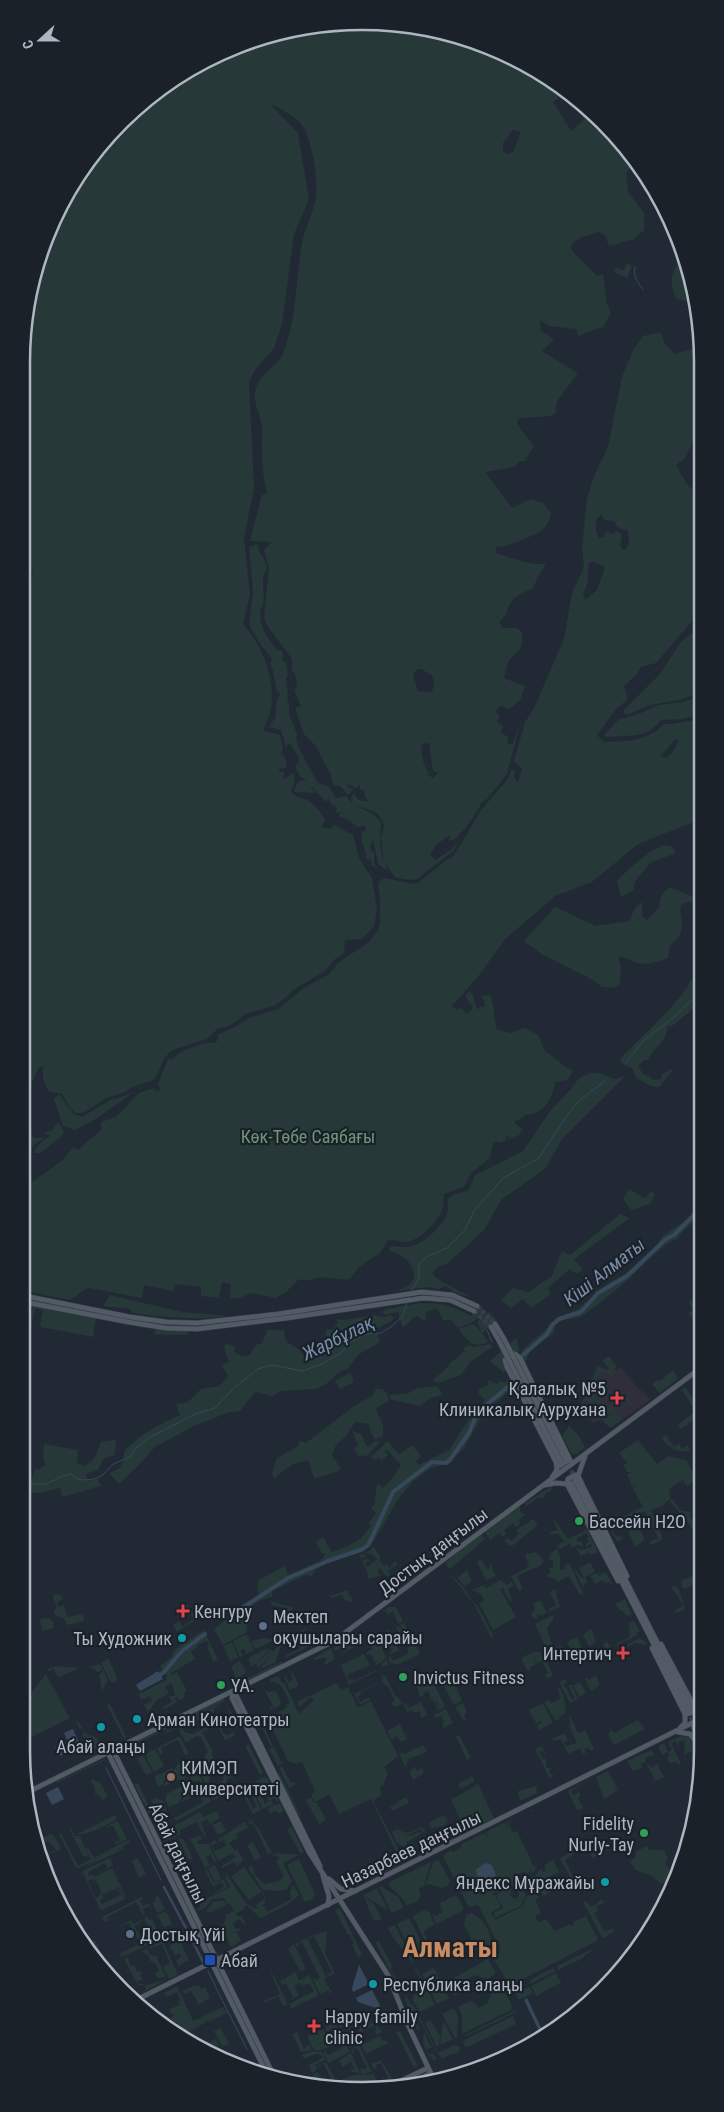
<svg xmlns="http://www.w3.org/2000/svg" width="724" height="2112" font-family="'Roboto Condensed',sans-serif">
  <rect width="100%" height="100%" fill="#212a34"/>
  <!-- medical -->
  <polygon fill="#2f2e3a" points="598,1366 611,1372 621,1367 636,1386 651,1399 610,1428 604,1420 599,1420 594,1423 579,1408"/>
  <!-- green -->
  <g fill="#263837" fill-rule="evenodd">
    <path d="M384 22 450 33 533 67 565 93 553 102 571 131 584 120 581 112 573 100 618 137 635 162 626 173 628 192 644 213V230L634 239 609 246 605 235 599 232C589 235 577 237 571 246L572 251 597 276 603 274 607 304 611 313 603 327 578 336 576 329 550 326 540 320 541 331 554 339 542 351 578 373 557 401 555 413 551 416 519 418 517 424 534 446 525 461H520L514 467 485 472 512 508 531 499 543 503 551 513C549 529 538 534 524 539 511 544 511 546 496 547V553C514 558 527 565 546 564L538 576 533 589C526 591 517 594 512 601 506 609 509 614 499 622L503 628H517L522 632C523 648 521 648 510 659 506 663 506 673 504 678L525 686 521 699 508 710 501 705 495 711 500 716 497 722 503 726 501 732 508 737 507 743 512 745 521 720 507 774 487 799 482 802C477 812 460 840 449 841L450 835 437 844 430 854 435 860 451 850 459 840 453 851 417 879C409 881 403 879 395 877L385 863 387 869H385L378 864 373 839 370 846 371 851 374 852V863L377 868 372 866 370 857 369 861 366 858C367 849 359 842 362 832L366 831 365 826 357 827 350 821 339 816 340 812 337 813 335 812 337 808 329 802 330 800 328 799 326 802C321 798 318 792 312 787H310L317 793 295 792 294 789 298 782 307 779 300 777 299 774 297 772 295 762 298 766 299 758 290 744H287V748L286 747 281 730 269 727 275 718 277 700 280 694 276 689 273 671 270 663 272 659 261 645 249 625 253 592 249 547 258 544 259 551 267 565C267 570 264 573 263 577 262 588 267 600 260 610 261 614 260 619 261 623 264 634 270 641 277 650L283 651V661L286 662 288 676 286 678 288 696 287 700 289 703V715L297 734 296 739 300 750 317 782 329 787 336 798 346 796 352 803 351 798 355 792V796L359 800 369 802 364 795 365 791 360 789V784L357 788 347 784 348 787 353 790 348 795 340 786 333 785 331 775 315 745 304 734 295 708 301 706 294 690 297 687 295 674 292 671V659L269 628 264 618 269 567 264 550 272 542 250 541 262 495 267 493C262 476 262 458 262 441 262 435 263 427 261 422 259 410 252 401 256 389 261 371 278 367 283 353 296 321 296 283 301 249 303 232 311 218 315 202 319 184 313 143 303 127 296 116 282 109 270 104L298 133 309 199 294 234 282 324 274 348 255 370 249 382 254 488 244 538 250 595 243 624C262 644 276 680 271 708 270 716 265 723 264 731L280 735 283 749 281 754C286 756 287 763 286 768L279 769V772L284 771 283 780 294 773 295 781 291 791C295 798 302 797 309 801 315 805 322 813 325 820L321 828H333L332 824 353 835 359 858 372 878 377 910 374 926 362 939 345 940 344 953 334 960 325 971 293 990 289 995 276 1005 246 1014 234 1023 223 1028H218L207 1039 173 1050 164 1058 159 1071 153 1080 133 1087 125 1092 107 1098 83 1113H76L71 1109 62 1094 48 1091 43 1079V1066L39 1067 26 1095 27 1108 31 1113 29 1117 25 1118 24 975 27 977 30 974 29 969 24 963 22 614 25 610 27 592 33 572 28 570 22 573 21 362 33 274 56 212 91 155 137 106 191 67 252 39 317 24ZM513 130 521 132 513 152 507 154 503 152V143ZM417 669H421L432 675 434 684 432 692 418 691 413 674ZM426 743H429L433 771 438 773 433 778 426 774H430C424 768 420 753 422 745ZM353 804 377 813 381 818 384 826 381 839 384 862 380 846 381 822 373 814Z"/>
    <path d="M682 258 694 298 688 302 677 299C669 285 670 270 682 258Z"/>
    <polygon points="627,263 632,266 627,278 614,272 616,268 624,270"/>
    <path d="M661 332 665 344 675 354 692 349 700 339V438L694 439 685 458 676 465 688 486 700 495V612L656 663 641 667 636 675 624 686 628 699 616 709 597 735 604 742C627 741 647 742 664 724H671L701 719V819L638 844 592 882 555 896 505 939 480 974 452 1006 458 1010 461 1008 467 1014 472 1010V1006L465 996 469 991 473 995 477 1010 480 1007 485 1006 484 1000 481 996 490 995C494 1003 494 1019 497 1029L510 1033 525 1028 538 1035 545 1051 566 1067 573 1070 568 1080 555 1082C553 1098 543 1115 525 1115L522 1118 514 1122 523 1130 519 1135 507 1140 510 1135 506 1137 505 1141 500 1143 498 1141 493 1143 490 1158 471 1173 464 1187 444 1194C443 1198 444 1202 443 1206 442 1219 420 1240 407 1242 400 1243 394 1238 387 1241L380 1253 359 1267 350 1279C339 1281 329 1276 318 1278 310 1279 306 1282 299 1279L286 1292 276 1298 251 1293 240 1298H230L231 1284 222 1282 219 1298 201 1296V1287L175 1284 173 1291 144 1285 142 1298 89 1288C81 1290 77 1297 69 1300L25 1291V1187L63 1160 73 1147 78 1150 101 1130V1122L116 1117 139 1093 154 1088 156 1091 161 1090 158 1084 168 1059C174 1059 174 1057 178 1054 188 1048 205 1041 216 1043L219 1034 237 1026 249 1018 278 1009 305 987 328 975 338 963 369 942 378 930 380 923V898L378 885 380 880 385 878 413 884 418 883 445 861 453 857 481 810 507 780 511 771 515 769 514 777 518 782 522 769 514 761 525 722 534 708 564 639 572 593 584 567 582 548 587 499 594 476 608 447 622 377 633 350 643 336ZM601 515 605 520 614 521 617 527 628 531 629 543 626 550 622 549 620 545 622 535 617 531 613 534 607 531 603 537 599 538 596 531V520ZM593 561 605 567 597 590 585 600 583 593C591 581 586 575 589 563ZM675 739 679 740 675 749 667 758 661 756Z"/>
    <polygon points="700,627 701,692 680,700 650,705 627,715 624,713 624,710 660,674 681,642"/>
    <path d="M701 695V714L683 719 661 720C647 739 627 735 606 737L604 735 619 719 641 713 658 705 683 702Z"/>
    <path d="M663 845 671 846 676 853 650 863 634 883V890L621 897 617 881C631 866 645 854 663 845Z"/>
    <path d="M670 887 698 899 682 904 680 909C684 924 683 937 670 945L668 958C659 962 644 966 635 962 629 960 625 957 619 957L621 969 620 984 613 988 602 987 591 979 543 955 524 941 555 907 596 926 629 921 635 908 642 902V916L647 920 659 908C660 898 661 893 670 887Z"/>
    <path d="M701 973V1000L698 1005 672 1026 667 1027C668 1040 653 1048 648 1060H644L638 1066 643 1074 649 1076 653 1080 662 1079 661 1075 671 1069 673 1070 659 1087 651 1086 636 1078 632 1068 622 1064 620 1059C633 1045 689 994 689 982Z"/>
    <path d="M590 1073C594 1073 599 1073 603 1074 614 1078 613 1082 626 1075L562 1139 545 1169 501 1200 484 1230 447 1264 439 1266 432 1273 436 1278 472 1298 456 1293 446 1286 438 1289 429 1287 386 1292C394 1291 407 1289 412 1282 421 1269 400 1251 389 1251L390 1247C397 1244 405 1249 413 1246 426 1241 444 1225 448 1211 449 1207 447 1202 448 1199 450 1194 464 1193 469 1190L475 1175 523 1151 550 1111 571 1089 579 1078Z"/>
    <path d="M152 1083 138 1089 93 1121 75 1130 63 1126 54 1099 59 1094 73 1113 82 1117 112 1099C120 1100 142 1087 152 1083Z"/>
    <polygon points="58,1122 64,1131 63,1135 40,1153 34,1153 39,1144 51,1135 44,1134 48,1131 51,1131"/>
    <polygon points="25,1125 34,1138 45,1138 32,1146 28,1146 25,1143"/>
    <polygon points="629,1189 644,1198 652,1191 655,1195 650,1204 631,1210 623,1199"/>
    <path d="M702 1201V1217L688 1226 678 1237 679 1239C664 1239 632 1279 617 1289 610 1295 586 1314 580 1317 573 1320 564 1317 558 1323 555 1325 554 1329 554 1333L530 1351 525 1365 521 1351 561 1316 578 1309 606 1285 626 1273 652 1251 664 1235 685 1221Z"/>
    <polygon points="620,1214 630,1218 574,1259 583,1269 577,1274 570,1269 548,1288 551,1294 531,1308 523,1299 511,1308 501,1300 513,1288 529,1292 552,1276 562,1251 570,1255"/>
    <polygon points="702,1294 702,1301 694,1305 698,1313 692,1317 702,1328 702,1331 688,1314 693,1310 688,1302"/>
    <path d="M110 1295 182 1312 227 1316C196 1321 163 1317 132 1313L130 1309 103 1306Z"/>
    <path d="M25 1298 127 1319 177 1325 223 1324 286 1316C250 1321 213 1329 176 1326 125 1323 75 1309 25 1299Z"/>
    <path d="M421 1303C442 1303 453 1306 471 1316L478 1305 487 1312 471 1323 458 1328 451 1320H443L437 1308 425 1313 427 1319 423 1320 417 1316 414 1317 404 1327 402 1326 398 1312 385 1315 382 1312 387 1309Z"/>
    <polygon points="25,1304 96,1318 93,1337 40,1327 43,1310 35,1308 32,1323 30,1322 33,1308 25,1306"/>
    <path d="M489 1312 497 1321 482 1333 488 1342C473 1349 467 1341 459 1329L473 1324 482 1332 477 1322Z"/>
    <path d="M375 1315 384 1317 390 1315 394 1317 392 1321 376 1329 380 1342 359 1354 348 1368 337 1374 326 1384 316 1389 281 1391 272 1396 255 1392 240 1411 227 1413 194 1426 155 1447 139 1465 119 1484 109 1473C121 1469 124 1464 124 1451 142 1433 156 1426 180 1415L176 1404 188 1402 201 1389 220 1386 228 1376 222 1365 229 1362 224 1348 226 1344 235 1346 234 1352 242 1356 250 1355 256 1345 262 1343 267 1330H284C286 1346 287 1341 298 1349 303 1353 303 1357 311 1359L318 1353 322 1355 326 1353 329 1343 326 1336V1329L332 1330 337 1324V1319L345 1320Z"/>
    <path d="M156 1329 188 1331 187 1335C176 1334 165 1336 154 1334Z"/>
    <polygon points="516,1338 520,1352 515,1351 505,1357 503,1362 506,1369 504,1373 490,1361"/>
    <polygon points="490,1344 492,1347 470,1362 461,1375 438,1383 433,1380 449,1366 449,1364 465,1351 463,1349 468,1345 474,1347"/>
    <polygon points="609,1356 617,1367 611,1372 621,1367 611,1376 606,1371 601,1372 590,1387 589,1387 598,1366 607,1370 609,1369 603,1360"/>
    <polygon points="673,1370 678,1378 660,1393 652,1384 658,1380 660,1381"/>
    <polygon points="350,1373 354,1382 340,1389 335,1381"/>
    <path d="M510 1378 515 1386 484 1413 464 1448 448 1464 431 1468 413 1481 398 1499 371 1546 359 1553 327 1563 315 1570 312 1576 306 1575 272 1591V1597C259 1599 250 1606 243 1616L248 1621 246 1633 223 1645 214 1629 259 1594 257 1590 259 1580 284 1566 288 1575 320 1561 326 1554 322 1553 316 1542 323 1537 332 1552C351 1546 359 1542 371 1526L369 1522 376 1513 371 1508 374 1505 377 1483 383 1488 393 1477 401 1465 387 1450 383 1453 386 1452 388 1455 382 1460 379 1457 375 1460 371 1457 388 1441 399 1455 412 1445 421 1456 416 1461 418 1465 449 1450 473 1413 485 1400 479 1394V1389L487 1386 489 1380 497 1384 501 1381 505 1383Z"/>
    <polygon points="601,1378 609,1388 600,1395 592,1388 593,1385 597,1389 600,1387 597,1382"/>
    <polygon points="438,1386 442,1395 431,1398 419,1406 390,1399 390,1395 409,1393 417,1388"/>
    <polygon points="620,1387 631,1402 634,1403 629,1406 616,1390"/>
    <polygon points="685,1387 698,1405 702,1402 702,1414 681,1429 678,1425 695,1411 682,1390"/>
    <path d="M376 1389C384 1388 388 1393 389 1401L376 1408C379 1419 386 1425 382 1437L374 1439 368 1424 355 1422 346 1436 336 1445 332 1455 341 1469 338 1471 314 1479 308 1460 293 1464 274 1478 272 1473 277 1458 298 1446 300 1441 306 1443 354 1406 372 1396Z"/>
    <polygon points="594,1394 605,1407 610,1405 619,1413 607,1413 603,1408 600,1410 594,1401 590,1404 587,1401"/>
    <polygon points="611,1415 620,1415 623,1419 610,1428 602,1420"/>
    <polygon points="569,1426 579,1436 585,1447 577,1454 572,1454 562,1436"/>
    <polygon points="352,1431 361,1434 367,1447 375,1441 381,1441 366,1457 362,1455 359,1457 354,1448 358,1445"/>
    <path d="M666 1435 674 1447 679 1444 682 1449 687 1445 691 1451C677 1453 670 1449 661 1438Z"/>
    <polygon points="116,1440 115,1455 103,1459 98,1470 86,1474 88,1481 98,1479 101,1486 62,1497 60,1488 39,1493 26,1493 26,1477 32,1478 36,1467 38,1470 46,1465 43,1457 44,1444 78,1450 77,1464 85,1466 94,1459 101,1442"/>
    <polygon points="638,1440 657,1464 668,1456 686,1460 699,1483 695,1487 693,1482 687,1486 683,1480 669,1489 671,1493 669,1495 671,1498 662,1506 651,1510 663,1539 652,1545 649,1542 658,1538 645,1511 623,1521 620,1518 643,1507 632,1487 638,1484 632,1486 627,1474 632,1472 627,1472 623,1464 628,1464 619,1453"/>
    <polygon points="552,1486 551,1491 545,1494 545,1497 537,1498 527,1506 525,1503"/>
    <polygon points="672,1499 680,1510 691,1512 690,1516 695,1524 702,1524 702,1530 699,1530 702,1536 702,1550 701,1542 697,1539 692,1528 670,1501"/>
    <polygon points="520,1505 520,1511 525,1515 518,1520 520,1524 516,1527 513,1523 504,1530 507,1534 502,1537 499,1533 491,1539 492,1543 485,1532"/>
    <polygon points="552,1517 568,1539 587,1530 598,1552 591,1555 589,1552 581,1556 576,1548 583,1550 592,1546 591,1544 586,1547 585,1544 589,1542 587,1539 589,1537 586,1533 576,1539 578,1542 581,1541 584,1547 577,1545 572,1548 570,1543 560,1549 557,1546 564,1541 558,1533 551,1535 550,1532 558,1530"/>
    <polygon points="533,1519 538,1525 512,1546 508,1545 504,1540 508,1538 511,1541 519,1534 516,1530"/>
    <polygon points="618,1520 622,1527 617,1527 613,1531 616,1536 621,1537 622,1535 623,1539 617,1541 608,1524"/>
    <polygon points="639,1526 645,1540 635,1547 628,1531"/>
    <polygon points="481,1535 485,1539 450,1569 446,1565 447,1561"/>
    <polygon points="374,1547 381,1557 379,1559 384,1566 387,1564 390,1568 395,1561 398,1564 388,1571 390,1575 387,1577 380,1568 377,1570 380,1576 366,1579 369,1576 359,1555 364,1554 366,1557 361,1557 362,1561 368,1558 369,1561 365,1563 366,1567 371,1565 371,1563 377,1560 373,1555 366,1553"/>
    <polygon points="557,1548 561,1559 560,1561 560,1570 566,1569 564,1566 569,1563 584,1595 579,1593 569,1576 557,1582 556,1579 546,1576 551,1572 549,1568 553,1568 553,1560 549,1560 550,1554"/>
    <polygon points="536,1552 544,1561 540,1566 517,1576 523,1589 519,1591 511,1576 529,1567 525,1554"/>
    <polygon points="481,1559 488,1570 490,1568 490,1563 496,1576 486,1580 477,1562"/>
    <polygon points="590,1562 595,1572 585,1577 587,1582 583,1587 574,1570 577,1571 582,1578 584,1578 579,1568"/>
    <polygon points="447,1570 464,1588 474,1604 477,1605 493,1635 492,1639 475,1606"/>
    <polygon points="467,1570 472,1581 465,1586 457,1578"/>
    <polygon points="702,1571 702,1580 685,1589 682,1588 681,1581"/>
    <polygon points="606,1572 612,1584 611,1585 609,1582 605,1583 603,1580 595,1584 590,1576 597,1573 598,1576"/>
    <polygon points="501,1580 507,1585 512,1582 514,1586 508,1588 512,1601 510,1602 503,1588 500,1589 516,1617 493,1630 479,1603 484,1600 481,1594 472,1590 484,1585 486,1588"/>
    <polygon points="675,1585 679,1590 685,1609 677,1613 675,1610 683,1606 676,1593 673,1591 672,1586"/>
    <polygon points="555,1589 560,1607 549,1612 549,1609 556,1605 550,1592"/>
    <polygon points="347,1590 353,1600 351,1602 344,1600 342,1595 331,1598 330,1596"/>
    <polygon points="55,1594 61,1595 63,1599 57,1602 59,1607 64,1605 67,1617 83,1614 84,1621 67,1625 64,1618 56,1616 54,1611 57,1607 53,1598"/>
    <polygon points="625,1599 632,1614 627,1616 622,1610 620,1611 615,1604"/>
    <polygon points="540,1600 547,1613 540,1616 537,1614 537,1618 534,1619 531,1613 535,1610 533,1604"/>
    <polygon points="270,1601 294,1608 291,1607 293,1609 290,1612 282,1607 272,1605"/>
    <polygon points="186,1603 197,1619 177,1632 173,1625 179,1621 183,1626 193,1619 185,1606 179,1610 178,1608"/>
    <polygon points="389,1607 396,1607 403,1621 398,1624 393,1611 388,1615 386,1611 384,1612 383,1611"/>
    <polygon points="553,1615 554,1618 547,1628 552,1645 546,1648 535,1624"/>
    <polygon points="48,1618 53,1621 54,1628 42,1631 40,1619"/>
    <polygon points="634,1621 640,1632 636,1632 638,1635 615,1646 614,1645 630,1637 629,1623"/>
    <polygon points="404,1623 414,1642 411,1643 409,1641 404,1643 396,1627 398,1626 400,1629 402,1628 400,1625"/>
    <polygon points="309,1625 303,1632 302,1637 314,1632 320,1641 285,1658 286,1655 300,1649 299,1633"/>
    <polygon points="599,1625 610,1647 609,1649 580,1664 579,1662 605,1649 603,1644 607,1642"/>
    <polygon points="592,1629 596,1642 591,1645 590,1648 583,1634"/>
    <polygon points="204,1630 218,1660 213,1662 207,1646 209,1644 207,1641 197,1645 198,1647 191,1651 195,1659 171,1673 172,1675 177,1672 187,1691 184,1693 185,1697 180,1700 178,1697 175,1699 177,1702 165,1709 161,1708 172,1702 169,1696 175,1696 172,1683 165,1687 169,1693 157,1700 148,1712 144,1705 152,1701 150,1696 141,1700 139,1694 166,1680 167,1676 160,1666 172,1657 174,1650"/>
    <polygon points="389,1630 399,1650 389,1655 392,1651 384,1634 379,1634"/>
    <polygon points="247,1634 254,1650 246,1654 244,1649 240,1651 243,1655 240,1657 233,1641"/>
    <path d="M376 1636 386 1657C383 1661 380 1665 374 1665L376 1664 371 1654 367 1655 366 1653 372 1649 368 1640Z"/>
    <polygon points="577,1637 582,1647 575,1651 574,1656 567,1642"/>
    <polygon points="265,1638 275,1640 255,1649 251,1641"/>
    <polygon points="347,1638 352,1641 355,1647 340,1654 347,1648 346,1646 335,1651 333,1648"/>
    <polygon points="640,1638 641,1640 644,1640 647,1645 635,1643 616,1653 617,1650"/>
    <polygon points="232,1642 238,1657 230,1661 223,1646"/>
    <polygon points="281,1644 276,1662 259,1670 271,1655 258,1668 256,1664 271,1650 273,1652"/>
    <polygon points="415,1644 420,1654 396,1665 392,1663 382,1667 381,1665 387,1659 388,1664 390,1663 388,1657 390,1656 393,1661 409,1653 407,1648"/>
    <polygon points="561,1645 566,1656 559,1660 558,1665 551,1650"/>
    <polygon points="331,1648 335,1659 325,1665 324,1662 327,1660 325,1657 315,1660 314,1658"/>
    <polygon points="265,1649 270,1650 252,1667 248,1658 257,1653 259,1654 259,1652"/>
    <polygon points="535,1651 536,1652 540,1652 547,1661 553,1676 546,1678 545,1675 548,1673 542,1661 537,1663 533,1655 536,1664 529,1668 530,1670 528,1671 521,1658"/>
    <polygon points="364,1654 370,1665 347,1675 349,1680 353,1679 354,1681 376,1670 377,1671 349,1685 341,1665"/>
    <polygon points="108,1658 117,1677 115,1683 110,1681 101,1663"/>
    <polygon points="240,1661 246,1672 237,1680 231,1666"/>
    <polygon points="283,1661 280,1666 240,1685 239,1682"/>
    <polygon points="100,1664 108,1680 102,1691 99,1674 103,1672 102,1670 98,1672 89,1667"/>
    <polygon points="59,1666 79,1668 58,1678 54,1669 46,1672 49,1668"/>
    <polygon points="293,1673 299,1686 290,1690 284,1677 286,1676 289,1682 293,1680 291,1674"/>
    <polygon points="46,1674 70,1718 27,1739 27,1704 32,1702 32,1692"/>
    <polygon points="469,1674 470,1675 455,1683 442,1681 439,1676 457,1678"/>
    <polygon points="385,1675 396,1697 397,1696 402,1704 395,1707 391,1703 395,1701 387,1685 384,1685 382,1681 360,1692 361,1695 357,1697 360,1702 364,1700 363,1699 369,1698 370,1700 360,1705 354,1694 383,1680 381,1676"/>
    <polygon points="596,1675 600,1685 591,1691 585,1679 588,1678 590,1681 590,1679"/>
    <path d="M275 1677H279L282 1683 284 1682 299 1714 314 1700 310 1697 300 1707 297 1702 336 1683 342 1690 348 1687 357 1706 360 1707 371 1701 399 1758 398 1759 397 1757 384 1767 388 1774 383 1785 380 1786 381 1795 374 1800V1803L405 1862 371 1879 401 1862 371 1799 339 1814 329 1794 316 1802 314 1801 311 1794 315 1791 302 1762 297 1764 288 1761 271 1726 274 1724 271 1719 268 1721 266 1716 268 1714 270 1718 287 1707 286 1705 290 1703C285 1694 282 1680 270 1682V1679Z"/>
    <polygon points="565,1679 567,1682 564,1684 572,1700 575,1699 568,1685 572,1685 578,1699 570,1703 559,1682"/>
    <polygon points="432,1680 445,1706 440,1710 437,1700 436,1701 440,1710 438,1711 434,1701 430,1700 435,1697 430,1699 428,1698 431,1697 428,1691 423,1694 424,1696 420,1697 417,1687 427,1681 429,1683 429,1682"/>
    <polygon points="580,1682 586,1693 579,1697 573,1685"/>
    <polygon points="443,1684 456,1687 462,1701 454,1705"/>
    <polygon points="560,1688 564,1697 566,1712 559,1717 560,1719 556,1721 544,1702 549,1700 551,1703 561,1698 557,1689"/>
    <polygon points="264,1689 269,1692 276,1691 281,1702 279,1706 270,1710 269,1708 273,1706"/>
    <polygon points="223,1698 225,1701 119,1752 118,1749"/>
    <polygon points="225,1702 240,1726 236,1729"/>
    <polygon points="421,1702 427,1715 421,1718 420,1711 414,1713 412,1710 407,1712 404,1704 406,1703 408,1708"/>
    <polygon points="222,1703 214,1709 214,1712 195,1722 190,1719"/>
    <polygon points="463,1703 467,1712 464,1716 467,1719 463,1720 455,1707"/>
    <polygon points="543,1703 553,1723 539,1730 537,1725 543,1722 541,1721 536,1723 529,1710"/>
    <polygon points="110,1704 126,1737 124,1739 107,1705"/>
    <polygon points="446,1709 453,1723 444,1728 442,1723 446,1720 443,1721 441,1716 435,1718 434,1715"/>
    <polygon points="263,1716 260,1719 273,1746 271,1747 261,1726 258,1727 254,1720"/>
    <polygon points="570,1716 578,1733 585,1730 594,1749 590,1751 587,1745 588,1748 584,1749 586,1753 583,1754 580,1748 568,1754 561,1739 553,1741 552,1739 565,1733 568,1740 564,1742 566,1746 577,1743 569,1725 571,1724 569,1718"/>
    <polygon points="638,1720 645,1729 614,1745 608,1734 612,1730 614,1733"/>
    <polygon points="78,1721 86,1734 96,1737 101,1746 91,1751 82,1734 84,1733 82,1728 80,1729 76,1722"/>
    <polygon points="216,1722 219,1724 224,1734 228,1735 233,1732 235,1736 225,1740 217,1725 202,1732 213,1752 211,1753 216,1762 211,1765 214,1773 210,1775 208,1787 198,1769 206,1765 207,1761 204,1756 208,1752 201,1737 197,1736 186,1743 181,1734 179,1734 181,1732 178,1727 166,1733 165,1732 181,1724 184,1732 193,1734"/>
    <polygon points="400,1724 407,1739 400,1742 396,1735 394,1736 396,1738 392,1740 387,1731"/>
    <polygon points="459,1735 471,1758 467,1760 456,1736"/>
    <polygon points="180,1736 189,1754 185,1755 178,1740 161,1748 163,1754 160,1755 157,1748"/>
    <polygon points="681,1736 691,1737 702,1756 699,1780 696,1782 691,1770 694,1771 699,1768 691,1751 684,1755 688,1765 684,1756 685,1741 679,1741 678,1746 676,1741 671,1743 681,1763 678,1765 676,1761 670,1764 667,1758 670,1756 668,1752 662,1755 658,1746 664,1743 668,1752 672,1750 668,1742"/>
    <polygon points="249,1744 263,1773 260,1775 245,1746"/>
    <polygon points="544,1744 542,1746 546,1756 542,1751 539,1752 543,1759 546,1759 546,1767 551,1769 549,1771 550,1774 554,1775 550,1779 535,1749"/>
    <polygon points="423,1745 427,1752 408,1759 409,1762 406,1763 407,1770 399,1754 403,1752 404,1754"/>
    <polygon points="274,1747 282,1763 278,1766 269,1749"/>
    <polygon points="155,1749 164,1766 154,1772 145,1754"/>
    <polygon points="652,1750 654,1755 645,1758 646,1762 641,1764 642,1768 633,1771 627,1761"/>
    <polygon points="143,1755 152,1772 146,1775 137,1759"/>
    <polygon points="114,1758 212,1956 112,1759"/>
    <polygon points="191,1758 195,1767 186,1772 183,1794 179,1803 169,1807 165,1800 167,1794 183,1785 180,1779 162,1787 177,1765"/>
    <polygon points="104,1759 105,1760 57,1783 56,1782"/>
    <polygon points="646,1763 652,1768 657,1763 662,1774 665,1776 662,1779 661,1778 651,1784 655,1780"/>
    <polygon points="282,1766 291,1783 295,1782 296,1784 289,1788 279,1768"/>
    <polygon points="174,1767 161,1786 158,1786 154,1777"/>
    <polygon points="229,1767 234,1781 231,1777 227,1779 227,1783 221,1786 223,1790 232,1786 235,1788 214,1800 212,1797 219,1794 216,1789 210,1792 211,1788 224,1779 220,1771"/>
    <polygon points="415,1767 416,1771 422,1768 424,1773 413,1780 409,1772"/>
    <polygon points="196,1769 206,1788 204,1791 199,1780 193,1782 188,1773"/>
    <polygon points="608,1771 618,1790 604,1799 596,1777"/>
    <polygon points="279,1773 301,1816 299,1815 277,1774"/>
    <polygon points="187,1776 195,1796 181,1802 185,1795"/>
    <polygon points="472,1776 475,1781 461,1789 458,1784"/>
    <path d="M264 1777 267 1778 279 1801 277 1802 275 1798 271 1800 273 1804 263 1809 253 1791 261 1810 253 1814 241 1789ZM260 1782 269 1801 265 1804 255 1785ZM248 1788 257 1807 253 1809 244 1790Z"/>
    <polygon points="592,1778 571,1791 573,1795 579,1792 581,1796 578,1798 583,1808 577,1810 568,1791"/>
    <polygon points="93,1779 101,1784 107,1795 107,1797 102,1800 100,1796 95,1794 95,1787 90,1781"/>
    <polygon points="138,1783 156,1820 153,1821 134,1784"/>
    <polygon points="478,1784 494,1818 466,1832 451,1800"/>
    <polygon points="536,1786 537,1793 520,1801 518,1791"/>
    <polygon points="206,1792 211,1801 209,1803 176,1821 174,1818 204,1802 199,1796"/>
    <polygon points="311,1797 313,1802 317,1803 326,1820 319,1824 306,1800"/>
    <polygon points="406,1797 409,1803 392,1811 390,1807 398,1803 397,1799 399,1801"/>
    <polygon points="155,1798 163,1801 167,1810 160,1814 162,1817 160,1818 151,1800"/>
    <polygon points="280,1803 284,1811 279,1814 275,1811 270,1814 268,1808"/>
    <polygon points="532,1810 508,1823 513,1832 517,1831 532,1862 531,1863 537,1869 532,1873 530,1869 530,1872 526,1874 524,1871 516,1875 520,1883 515,1882 512,1884 516,1885 512,1886 510,1884 510,1887 504,1890 511,1888 510,1896 515,1899 519,1896 519,1893 512,1887 521,1886 526,1895 521,1906 495,1918 494,1913 503,1908 496,1895 502,1891 490,1894 495,1895 501,1907 491,1913 495,1920 523,1906 526,1897 534,1892 531,1887 525,1890 523,1885 528,1879 532,1882 530,1877 534,1877 541,1868 543,1872 546,1870 544,1865 553,1860 559,1872 532,1885 539,1898 535,1900 541,1913 535,1916 538,1922 546,1919 555,1931 570,1924 571,1926 574,1925 573,1922 586,1916 598,1940 512,1985 509,1985 494,1959 494,1956 499,1953 500,1948 478,1905 469,1907 467,1904 443,1856 451,1850 452,1853 461,1847 462,1844 484,1833 488,1837 486,1832 504,1823 508,1827 506,1823 533,1810 534,1812"/>
    <polygon points="216,1811 220,1818 210,1824 207,1819 201,1822 207,1840 196,1822 179,1831 181,1834 177,1836 172,1827 200,1812 203,1817"/>
    <path d="M115 1815 117 1819C104 1826 90 1835 75 1835Z"/>
    <path d="M444 1815 448 1821C445 1828 438 1826 431 1829L429 1823Z"/>
    <polygon points="251,1820 259,1829 272,1853 268,1854 253,1823 249,1824 248,1822"/>
    <polygon points="118,1821 127,1839 116,1845 114,1840 117,1842 120,1840 113,1825 109,1827 109,1831 107,1826"/>
    <polygon points="221,1821 226,1831 218,1835 212,1825"/>
    <path d="M243 1823H246L248 1828 236 1834 238 1838 229 1843 235 1851 237 1849 243 1860 237 1866 235 1862 222 1868 225 1875 221 1866 236 1857 233 1853 218 1861 210 1843 215 1840 217 1843 212 1845 215 1851 226 1846 224 1840 219 1842 218 1839C227 1835 233 1828 243 1823Z"/>
    <polygon points="70,1827 75,1836 80,1836 89,1857 83,1856 69,1828"/>
    <polygon points="171,1827 176,1837 163,1842 159,1834"/>
    <polygon points="292,1827 304,1852 300,1854 287,1829"/>
    <path d="M421 1827 426 1831 422 1833 420 1829 408 1835 396 1832 409 1836 420 1832 421 1834 407 1842 406 1848 397 1843 392 1832 398 1829C407 1836 413 1831 421 1827Z"/>
    <polygon points="454,1827 464,1833 438,1846 437,1839 439,1837 438,1834 440,1832 443,1835 449,1835 454,1831"/>
    <polygon points="61,1833 78,1866 91,1859 86,1849 88,1848 94,1858 128,1840 130,1842 117,1850 123,1847 124,1849 81,1869 96,1860 79,1868 76,1867 59,1834"/>
    <polygon points="51,1834 54,1836 61,1849 41,1859 39,1853 44,1856 56,1850 49,1841 37,1845 35,1841"/>
    <polygon points="200,1835 202,1839 197,1841 198,1844 209,1844 216,1861 215,1863 211,1855 206,1857 210,1866 205,1868 190,1839"/>
    <polygon points="178,1837 184,1840 193,1859 189,1860"/>
    <polygon points="177,1838 188,1860 185,1862 177,1846 167,1843"/>
    <polygon points="597,1839 605,1848 593,1859 587,1848 577,1853 576,1850"/>
    <polygon points="253,1842 261,1857 255,1861 247,1845"/>
    <polygon points="164,1844 176,1848 187,1869 178,1873"/>
    <polygon points="647,1846 649,1850 664,1850 668,1859 665,1863 670,1870 668,1881 661,1884 652,1876 636,1870 630,1862 636,1856 635,1852"/>
    <polygon points="573,1851 574,1854 565,1860 578,1887 576,1889 560,1858"/>
    <polygon points="277,1853 299,1855 283,1863 292,1881 287,1889 281,1891 263,1890 248,1868 252,1866 256,1876 264,1884 276,1882 284,1877 276,1860 279,1859 277,1855 269,1857"/>
    <polygon points="110,1858 113,1865 105,1870 107,1867 105,1863 88,1872 89,1876 93,1874 95,1882 92,1879 88,1881 96,1898 100,1896 100,1892 104,1897 100,1900 102,1904 121,1895 119,1891 115,1891 119,1889 125,1899 101,1911 82,1871"/>
    <polygon points="138,1858 146,1874 139,1878 132,1861"/>
    <polygon points="299,1859 315,1894 312,1899 305,1902 287,1865"/>
    <polygon points="438,1859 450,1881 448,1885 441,1888 430,1884 425,1886 433,1862"/>
    <path d="M431 1862 424 1886 418 1889 421 1894 419 1900 407 1906C401 1893 392 1892 388 1883Z"/>
    <polygon points="215,1865 221,1879 215,1882 208,1868"/>
    <polygon points="53,1866 56,1873 47,1879 44,1871"/>
    <path d="M244 1867 265 1896C266 1901 264 1904 261 1907H254L265 1898 261 1892 249 1900 254 1906 231 1877Z"/>
    <polygon points="112,1868 126,1897 125,1897 119,1887 103,1895 94,1877"/>
    <polygon points="207,1869 214,1883 224,1879 227,1887 213,1894 224,1886 222,1882 213,1887 205,1870"/>
    <polygon points="189,1871 193,1881 183,1883 179,1875"/>
    <polygon points="227,1875 246,1903 255,1909 264,1906 267,1912 291,1899 290,1891 293,1885 299,1895 287,1905 260,1918 247,1905 244,1907 245,1909 236,1913 238,1917 242,1916 246,1925 245,1925 239,1919 233,1923 235,1928 243,1930 236,1931 241,1941 231,1947 220,1926 224,1924 226,1915 234,1911 230,1903 227,1904 224,1898 212,1899 206,1907 198,1911 197,1909 200,1907 200,1902 230,1887 225,1877"/>
    <polygon points="545,1881 550,1893 543,1896 537,1885"/>
    <polygon points="381,1886 398,1897 404,1907 392,1913 379,1887"/>
    <polygon points="377,1888 388,1910 363,1896"/>
    <polygon points="158,1896 165,1909 157,1913 152,1903 156,1901 155,1897"/>
    <polygon points="454,1896 458,1897 464,1910 436,1924 432,1914 436,1916 442,1912 443,1908 441,1909 440,1903 444,1901 445,1903 446,1900"/>
    <polygon points="142,1897 143,1899 140,1901 143,1906 149,1903 153,1911 149,1906 143,1909 145,1914 143,1915 136,1902 107,1917 109,1921 104,1921 102,1917"/>
    <polygon points="364,1897 374,1904 382,1919 377,1921 373,1919"/>
    <polygon points="602,1899 604,1903 596,1906 598,1911 594,1913 604,1931 613,1929 614,1932 605,1937 602,1937 583,1902 585,1901 592,1907"/>
    <polygon points="224,1900 226,1905 209,1913 206,1911 213,1902"/>
    <polygon points="338,1908 341,1910 362,1955 358,1957 352,1945 354,1944 350,1935 348,1935 335,1910"/>
    <polygon points="424,1910 430,1913 434,1925 425,1930 424,1933 431,1948 429,1949 413,1916"/>
    <polygon points="166,1911 172,1924 164,1928 158,1916 154,1917"/>
    <path d="M471 1913C485 1918 494 1937 490 1951L487 1953 477 1950 464 1925 466 1915Z"/>
    <polygon points="147,1916 149,1920 152,1919 158,1931 152,1934 144,1919"/>
    <polygon points="409,1918 424,1948 412,1954 397,1924"/>
    <polygon points="131,1920 133,1924 142,1920 143,1921 134,1926 142,1938 150,1935 139,1941 129,1923 112,1931"/>
    <path d="M395 1925 413 1961 412 1964C406 1951 395 1943 388 1928Z"/>
    <polygon points="168,1930 170,1934 122,1957 119,1954"/>
    <polygon points="327,1931 325,1953 335,1973 328,1977 326,1972 328,1974 332,1972 314,1936 310,1938 311,1941 308,1937"/>
    <polygon points="307,1938 327,1978 324,1980 332,1992 329,1994 329,1990 320,1994 313,1979 314,1978 316,1980 320,1978 302,1942 298,1944 298,1948 295,1944"/>
    <polygon points="95,1940 100,1950 93,1954 87,1944"/>
    <polygon points="378,1940 392,1966 391,1971 400,1985 397,1984 376,1943"/>
    <polygon points="163,1941 178,1975 169,1979 163,1967 170,1963 162,1944 149,1949 149,1947"/>
    <polygon points="180,1941 189,1960 178,1966 176,1960 181,1957 179,1953 175,1955 170,1947 170,1945"/>
    <polygon points="294,1944 306,1969 296,1973 299,1981 309,1975 319,1995 291,2009 289,2004 314,1991 310,1984 301,1985 300,1983 294,1986 299,1996 288,2001 293,1997 286,1983 282,1985 280,1981 300,1970 288,1949"/>
    <polygon points="147,1949 150,1955 156,1956 166,1977 157,1978 155,1973 159,1970 155,1963 150,1961 148,1955 141,1951"/>
    <polygon points="592,1949 593,1950 585,1955 583,1958 558,1970 557,1966"/>
    <polygon points="128,1957 130,1965 135,1966 137,1972 142,1971 140,1975 143,1979 136,1982 124,1959"/>
    <polygon points="488,1959 495,1972 494,1975 487,1979 474,1975 467,1979 463,1991 453,1996 455,1985 452,1979"/>
    <polygon points="267,1963 286,2000 287,2004 283,2006 278,1996 264,2003 263,2001 280,1994"/>
    <polygon points="414,1968 417,1969 435,2005 420,2012 412,1999 414,1995 420,1991 414,1981 421,1980"/>
    <polygon points="434,1968 449,1998 437,2004 422,1974"/>
    <polygon points="553,1968 556,1971 530,1984 530,1980"/>
    <polygon points="556,1973 559,1980 560,1979 561,1983 543,1992 537,1997 531,1986"/>
    <polygon points="167,1979 142,1993 146,1989 145,1985 139,1986 137,1983 147,1985"/>
    <polygon points="223,1982 227,1985 271,2074 269,2073"/>
    <polygon points="195,1985 196,1987 199,1985 201,1989 205,1987 210,1998 198,2005 195,1996 194,1997 191,1991 184,1994 183,1991"/>
    <polygon points="177,1986 193,2021 223,2007 227,2013 209,2022 206,2019 207,2022 180,2036 176,2034 178,2033 171,2018 175,2014 172,2015 169,2009 180,2005 178,2002 181,2000 177,1992 167,1997 164,1993"/>
    <polygon points="499,1986 503,1988 512,2006 511,2010 462,2034 462,2015 458,2007 470,2001 475,2003 478,2008 488,2003 492,1990"/>
    <polygon points="530,1987 533,1993 519,2000 516,1993"/>
    <polygon points="406,1995 411,2005 413,2004 437,2051 436,2052 415,2010 411,2012 420,2030 418,2031 405,1999"/>
    <polygon points="454,2008 458,2016 457,2037 455,2038 442,2014"/>
    <polygon points="516,2010 515,2013 466,2036 463,2036"/>
    <polygon points="513,2016 516,2024 468,2047 464,2046 463,2043 466,2039"/>
    <polygon points="431,2020 440,2036 439,2046 437,2047 425,2023"/>
    <polygon points="346,2021 358,2044 350,2048 348,2044 350,2043 351,2045 355,2043 345,2023 341,2024 342,2027 340,2028 338,2024"/>
    <polygon points="365,2021 376,2024 382,2032 377,2035 375,2030 377,2029 375,2025 359,2033 361,2037 359,2040 357,2036 360,2027"/>
    <polygon points="443,2021 453,2039 441,2045 440,2044"/>
    <polygon points="335,2022 344,2040 322,2050 314,2050 307,2036 323,2029 328,2039 316,2046 330,2039 331,2042 338,2039 333,2028 326,2032 326,2027"/>
    <polygon points="221,2028 229,2044 222,2047 214,2031"/>
    <polygon points="400,2031 418,2066 414,2068 396,2032"/>
    <polygon points="297,2032 304,2049 309,2044 312,2050 301,2052 292,2034"/>
    <polygon points="424,2032 428,2041 427,2043 428,2041 432,2048 426,2049 429,2055 433,2053 437,2059 434,2061 430,2056 430,2059 423,2043"/>
    <polygon points="380,2036 383,2041 386,2040 389,2045 386,2044 366,2054 361,2045"/>
    <polygon points="216,2039 220,2049 210,2055 207,2053 212,2050 209,2043"/>
    <polygon points="345,2041 350,2052 328,2063 323,2052 325,2051 328,2055 342,2048 340,2043"/>
    <polygon points="359,2045 372,2072 362,2074 360,2069 362,2068 363,2070 367,2068 357,2048 353,2050 354,2052 353,2054 351,2050"/>
    <polygon points="455,2045 460,2047 459,2052 442,2058 437,2053"/>
    <polygon points="313,2051 322,2052 325,2060 315,2065 317,2070 312,2073 309,2065 322,2058 320,2054 316,2054 304,2059 302,2055"/>
    <polygon points="351,2053 360,2073 352,2072 351,2070 354,2068 351,2062 342,2067 339,2060"/>
    <polygon points="381,2060 392,2078 389,2080 381,2063 376,2065 377,2068 374,2069 371,2064"/>
    <polygon points="326,2062 336,2081 334,2088 328,2088 327,2086 330,2087 334,2085 324,2064 319,2066 318,2069 317,2066"/>
    <polygon points="318,2072 326,2088 319,2088 312,2075"/>
    <polygon points="374,2074 379,2087 373,2090 365,2089 361,2082 356,2082 355,2080 346,2082 345,2080 337,2084 338,2087 335,2088 337,2082 353,2075"/>
  </g>
  <!-- water -->
  <g fill="#38485c">
    <polygon points="158,1671 163,1679 140,1691 136,1685"/>
    <polygon points="73,1729 81,1747 73,1752 71,1748 76,1748 78,1745 72,1741 70,1746 64,1733"/>
    <polygon points="65,1741 70,1751 60,1756 55,1747"/>
    <polygon points="58,1787 64,1799 52,1805 46,1793"/>
    <polygon points="485,1863 492,1865 496,1876 487,1883 481,1884 478,1881 476,1870"/>
    <polygon points="359,1965 369,1984 353,1992 352,1988"/>
    <polygon points="372,1990 382,2010 358,2002 356,1998"/>
    <polygon points="527,1998 545,2036 542,2037 524,2000"/>
  </g>
  <g fill="none" stroke-linecap="round" stroke-linejoin="round">
    <!-- stream -->
    <g stroke="#38485c" stroke-width="1">
      <path d="M635 267C633 276 637 282 643 289"/>
      <polyline points="625,1063 644,1040 673,1018 693,999 701,995"/>
      <polyline points="411,1292 419,1278 419,1264 428,1256 447,1248 465,1230 474,1211 503,1178 539,1158 568,1114 579,1101 605,1081"/>
      <polyline points="487,1330 492,1342"/>
      <polyline points="58,1478 71,1474 77,1479 85,1480 94,1479 103,1475 113,1464 130,1457 136,1448 147,1439 195,1414 215,1408 233,1389 258,1369 272,1365 302,1371 322,1364 341,1353 350,1342 366,1334 381,1333 392,1326 403,1316 407,1303"/>
      <polyline points="26,1484 46,1484 57,1479"/>
      <polyline points="106,1768 161,1880"/>
      <polyline points="208,1971 227,2010"/>
      <polyline points="227,2010 247,2049"/>
    </g>
    <!-- canal -->
    <g stroke="#38485c" stroke-width="2.5">
      <polyline points="164,1887 181,1919"/>
      <polyline points="182,1921 186,1928"/>
      <polyline points="187,1930 203,1962"/>
    </g>
    <!-- river -->
    <g stroke="#38485c" stroke-width="4">
      <polyline points="522,1356 547,1334 552,1325 559,1319 581,1312 598,1293 627,1276 666,1239 674,1235 702,1207"/>
      <polyline points="236,1612 288,1578 328,1561 363,1549 368,1545 374,1533 393,1492 432,1462 446,1463 449,1461 469,1433 477,1413 509,1386"/>
      <polyline points="157,1677 164,1672 182,1651 205,1634"/>
      <polyline points="27,1699 30,1698"/>
    </g>
    <!-- major-tunnel -->
    <g stroke="#363f49" stroke-width="4.5" stroke-dasharray="4.5 2" stroke-linecap="butt">
      <polyline points="477,1306 495,1324"/>
      <polyline points="474,1311 491,1327"/>
      <polyline points="565,1459 575,1478"/>
      <polyline points="692,1710 702,1730"/>
      <polyline points="688,1711 695,1726"/>
    </g>
    <!-- major casing -->
    <g stroke="#3e454e" stroke-width="5.5">
      <g id="major">
        <polyline points="25,1296 130,1317 167,1322 197,1323 278,1314 422,1292 452,1295 477,1306"/>
        <polyline points="25,1302 128,1322 166,1328 197,1329 287,1318 423,1298 450,1300 474,1311"/>
        <polyline points="495,1324 504,1339"/>
        <polyline points="491,1327 499,1341"/>
        <polyline points="515,1354 520,1358 572,1464"/>
        <polyline points="505,1360 507,1367 556,1462 557,1470 552,1477"/>
        <polyline points="517,1364 565,1459"/>
        <polyline points="512,1366 561,1462"/>
        <polyline points="585,1456 578,1476 627,1576"/>
        <polyline points="557,1465 560,1466 567,1461 568,1457"/>
        <polyline points="575,1480 691,1709"/>
        <polyline points="571,1483 688,1711"/>
        <polyline points="567,1484 618,1581"/>
        <polyline points="567,1484 568,1479 575,1475 578,1476"/>
        <polyline points="545,1485 556,1483 567,1484"/>
        <polyline points="661,1644 695,1708 694,1712 686,1714"/>
        <polyline points="652,1648 685,1714 685,1723 680,1728"/>
        <polyline points="234,1691 232,1698 309,1852 388,1975 409,2027 435,2082"/>
        <polyline points="234,1691 320,1866"/>
        <polyline points="692,1723 703,1751"/>
        <polyline points="702,1731 703,1732"/>
        <polyline points="678,1732 690,1734 700,1746"/>
        <polyline points="698,1732 703,1742"/>
        <polyline points="695,1733 695,1730 703,1727"/>
        <polyline points="113,1750 273,2074"/>
        <polyline points="108,1753 266,2072"/>
        <polyline points="28,1792 334,1641 702,1367"/>
        <polyline points="323,1876 329,1896 328,1905"/>
        <polyline points="329,1879 341,1889 355,1891"/>
        <polyline points="134,2001 692,1723 698,1720 703,1722"/>
        <polyline points="407,2086 431,2073"/>
        <polyline points="381,2090 428,2068"/>
      </g>
    </g>
    <!-- major -->
    <use href="#major" stroke="#525b65" stroke-width="4.5"/>
    <!-- major-bridge casing -->
    <g stroke="#3e454e" stroke-width="5.5" stroke-linecap="butt">
      <g id="major-bridge">
        <polyline points="504,1339 517,1364"/>
        <polyline points="499,1341 512,1366"/>
      </g>
    </g>
    <!-- major-bridge -->
    <use href="#major-bridge" stroke="#525b65" stroke-width="4.5"/>
  </g>
  <!-- markers -->
  <g fill="#e0444e" stroke="#1a2129" stroke-width="2">
    <path d="M614.5 1390.5h5v5h5v5h-5v5h-5v-5h-5v-5h5z"/>
    <path d="M180.5 1603.5h5v5h5v5h-5v5h-5v-5h-5v-5h5z"/>
    <path d="M620.5 1645.5h5v5h5v5h-5v5h-5v-5h-5v-5h5z"/>
    <path d="M311.5 2018.5h5v5h5v5h-5v5h-5v-5h-5v-5h5z"/>
  </g>
  <g fill="#2e9e5b" stroke="#1a2129" stroke-width="2">
    <circle cx="579" cy="1521" r="5"/>
    <circle cx="403" cy="1677" r="5"/>
    <circle cx="221" cy="1685" r="5"/>
    <circle cx="644" cy="1833" r="5"/>
  </g>
  <g fill="#5c6f8a" stroke="#1a2129" stroke-width="2">
    <circle cx="263" cy="1626" r="5"/>
    <circle cx="130" cy="1934" r="5"/>
  </g>
  <g fill="#0f9aa8" stroke="#1a2129" stroke-width="2">
    <circle cx="182" cy="1638" r="5"/>
    <circle cx="137" cy="1719" r="5"/>
    <circle cx="101" cy="1727" r="5"/>
    <circle cx="605" cy="1882" r="5"/>
    <circle cx="373" cy="1984" r="5"/>
  </g>
  <circle fill="#8d6e63" stroke="#1a2129" stroke-width="2" cx="171" cy="1777" r="5"/>
  <rect fill="#1a4fb4" stroke="#1a2129" stroke-width="2" x="204" y="1954" width="12" height="12" rx="2.5"/>
  <g text-anchor="middle" dominant-baseline="central" stroke-width="4.5" stroke-linejoin="round" paint-order="stroke">
    <!-- park labels -->
    <g font-size="18" fill="#709677" stroke="#1a2129">
      <text x="308" y="1136">Көк-Төбе Саябағы</text>
    </g>
    <!-- poi labels -->
    <g font-size="18" fill="#aeb6c2" stroke="#1a2129" text-anchor="start">
      <text x="606" y="1388" text-anchor="end">Қалалық №5<tspan x="606" dy="21">Клиникалық Аурухана</tspan></text>
      <text x="589" y="1521">Бассейн H2O</text>
      <text x="194" y="1611">Кенгуру</text>
      <text x="273" y="1616">Мектеп<tspan x="273" dy="21">оқушылары сарайы</tspan></text>
      <text x="172" y="1638" text-anchor="end">Ты Художник</text>
      <text x="612" y="1653" text-anchor="end">Интертич</text>
      <text x="413" y="1677">Invictus Fitness</text>
      <text x="231" y="1685">YA.</text>
      <text x="147" y="1719">Арман Кинотеатры</text>
      <text x="101" y="1746" text-anchor="middle">Абай алаңы</text>
      <text x="181" y="1767">КИМЭП<tspan x="181" dy="21">Университеті</tspan></text>
      <text x="634" y="1823" text-anchor="end">Fidelity<tspan x="634" dy="21">Nurly-Tay</tspan></text>
      <text x="595" y="1882" text-anchor="end">Яндекс Мұражайы</text>
      <text x="140" y="1934">Достық Үйі</text>
      <text x="221" y="1960">Абай</text>
      <text x="383" y="1984">Республика алаңы</text>
      <text x="325" y="2016">Happy family<tspan x="325" dy="21">clinic</tspan></text>
    </g>
    <!-- street labels -->
    <g font-size="18" fill="#aeb6c2" stroke="#1a2129">
      <text transform="translate(433 1551) rotate(-37)">Достық даңғылы</text>
      <text transform="translate(411 1849) rotate(-26)">Назарбаев даңғылы</text>
      <text transform="translate(178 1853) rotate(64)">Абай даңғылы</text>
    </g>
    <!-- water labels -->
    <g font-size="19" font-style="italic" fill="#798ea8" stroke="#1a2129">
      <text transform="translate(604 1272) rotate(-38)">Кіші Алматы</text>
      <text transform="translate(338 1338) rotate(-26)">Жарбұлақ</text>
    </g>
    <!-- town labels -->
    <g font-size="28" font-weight="bold" fill="#c98b62" stroke="#1a2129">
      <text x="450" y="1947">Алматы</text>
    </g>
  </g>
  <!-- crop -->
  <path d="M0 0H724V2112H0ZM362 30H362A332 332 0 0 1 694 362V1750A332 332 0 0 1 362 2082H362A332 332 0 0 1 30 1750V362A332 332 0 0 1 362 30Z" fill="#1a2129" fill-rule="evenodd"/>
  <path fill="none" stroke="#aeb6c2" stroke-width="2.5" d="M362 30H362A332 332 0 0 1 694 362V1750A332 332 0 0 1 362 2082H362A332 332 0 0 1 30 1750V362A332 332 0 0 1 362 30Z"/>
  <!-- north arrow -->
  <g transform="translate(40 40) rotate(249)" stroke="#1a2129" stroke-width="4" paint-order="stroke">
  <path d="M0-4L9 19L0 12L-9 19Z" fill="#aeb6c2"/>
  <text y="-8" font-size="14" font-weight="bold" text-anchor="middle" fill="#aeb6c2">С</text>
  </g>
</svg>
